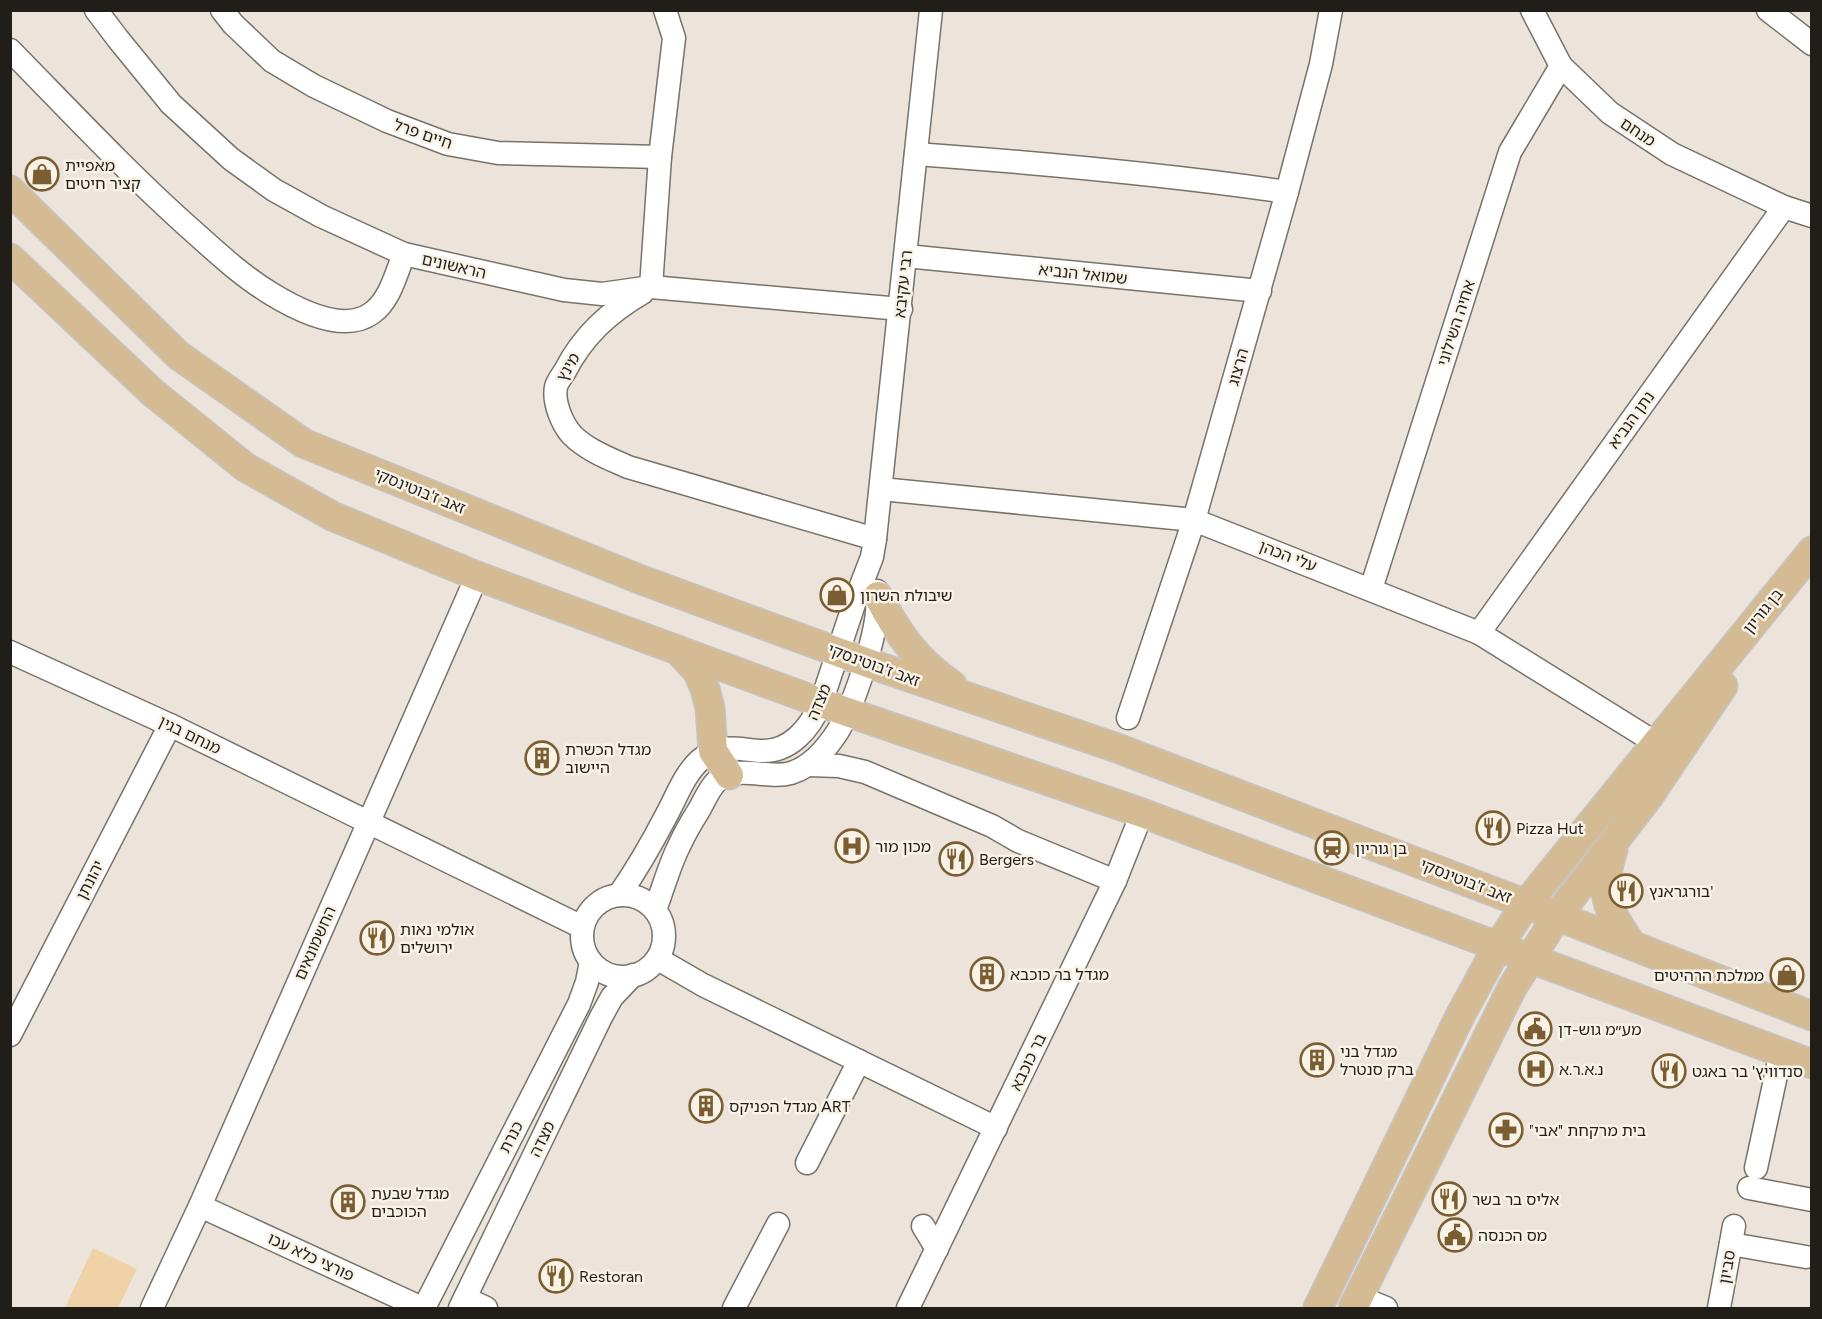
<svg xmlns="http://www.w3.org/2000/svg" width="1822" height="1319" font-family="Figtree,'Noto Sans Hebrew',sans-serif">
  <rect width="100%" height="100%" fill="#ece4da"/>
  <!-- green -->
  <polygon fill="#efd2a6" points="93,1248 137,1269 118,1308 65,1308"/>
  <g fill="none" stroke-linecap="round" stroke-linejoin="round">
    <!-- minor casing -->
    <g stroke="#787269" stroke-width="25">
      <g id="minor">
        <polyline points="96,10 118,39 171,104 231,159 274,190 321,216 404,254 564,290 602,294 651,287 901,309"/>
        <polyline points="222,10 233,24 272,61 314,86 387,121 448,144 498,153 660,157"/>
        <polyline points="1532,10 1561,66 1610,113 1672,154 1784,207 1812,216"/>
        <polyline points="1768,10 1812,44"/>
        <path d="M10 50C68 109 124 169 185 224 212 248 239 274 270 293 296 309 343 334 372 313 390 300 396 274 404 254"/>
        <path d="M916 154C1040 163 1164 174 1287 192"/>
        <polyline points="906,256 1260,291"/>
        <polyline points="651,287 660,157 674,38 665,10"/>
        <path d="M642 293C608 313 583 336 565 371 562 376 557 382 556 387 553 402 562 424 572 435 587 450 608 458 628 467L875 539"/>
        <polyline points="881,489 1194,520 1479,633 1656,743"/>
        <polyline points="1371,589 1510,152 1561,66"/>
        <polyline points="1479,633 1784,207"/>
        <polyline points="10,652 170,725 582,927"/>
        <polyline points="1128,718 1194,520 1287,192 1321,64 1331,10"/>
        <polyline points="808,765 839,766 865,772 992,826 1018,841 1115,881"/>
        <circle cx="623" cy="936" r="41"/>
        <path d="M619 895C637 869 652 843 666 816 676 798 684 775 699 761 719 743 736 749 760 751 790 753 810 728 821 703L855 601 872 557 875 539 931 10"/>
        <path d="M655 910C663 889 669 866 679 846 685 833 692 821 699 810 704 801 709 789 716 782 736 763 767 780 791 773 811 767 827 748 838 731 855 702 882 624 877 591"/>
        <polyline points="658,959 703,985 996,1128"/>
        <polyline points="10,1035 170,725"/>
        <polyline points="807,1163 859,1061"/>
        <polyline points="1756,1168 1781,1052"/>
        <polyline points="1749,1188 1812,1200"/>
        <polyline points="200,1206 422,1308"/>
        <polyline points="923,1226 937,1249"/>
        <polyline points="1731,1244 1806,1257"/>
        <polyline points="1359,1297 1386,1308"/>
        <polyline points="465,1298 486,1308"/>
        <polyline points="152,1308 200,1206 477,576"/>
        <polyline points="424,1308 579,1004 587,982 591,962"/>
        <polyline points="460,1308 601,1017 612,997 633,975"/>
        <polyline points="734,1308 778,1224"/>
        <polyline points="908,1308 1115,881 1142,813"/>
        <polyline points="1719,1308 1734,1226"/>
      </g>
    </g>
    <!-- major casing -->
    <g stroke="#c5c4c3" stroke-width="31">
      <g id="major">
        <polyline points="10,190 178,355 303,443 639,579 865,662 1117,748 1526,904 1812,1016"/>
        <polyline points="10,258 152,392 245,467 332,516 477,576 821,703 1142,813 1812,1064"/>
        <path d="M878 596C898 634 916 660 952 685"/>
        <polyline points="678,650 698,672 705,689 710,708 713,751 729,775"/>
        <path d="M1613 850C1599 893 1606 909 1632 945"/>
        <polyline points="1318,1308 1460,1016 1498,946 1526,904 1812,551"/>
        <polyline points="1353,1308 1512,988 1557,916 1649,796 1723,686"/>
      </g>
    </g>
    <!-- minor -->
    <use href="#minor" stroke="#fff" stroke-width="22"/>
    <!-- major -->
    <use href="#major" stroke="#d5bb93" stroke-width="28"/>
  </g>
  <!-- icons -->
  <defs>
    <g id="shop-ring" transform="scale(1.725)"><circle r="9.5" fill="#f9f2e7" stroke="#7a5e31" stroke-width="1.5"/><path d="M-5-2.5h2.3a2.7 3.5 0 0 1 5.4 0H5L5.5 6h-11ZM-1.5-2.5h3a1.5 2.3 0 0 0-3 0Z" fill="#7a5e31"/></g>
    <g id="building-ring" transform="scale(1.725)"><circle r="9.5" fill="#f9f2e7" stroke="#7a5e31" stroke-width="1.5"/><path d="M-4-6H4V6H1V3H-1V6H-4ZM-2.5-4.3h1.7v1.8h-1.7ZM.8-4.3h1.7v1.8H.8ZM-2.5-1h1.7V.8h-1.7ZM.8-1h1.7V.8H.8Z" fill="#7a5e31"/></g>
    <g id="restaurant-ring" transform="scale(1.725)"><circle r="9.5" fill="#f9f2e7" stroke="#7a5e31" stroke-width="1.5"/><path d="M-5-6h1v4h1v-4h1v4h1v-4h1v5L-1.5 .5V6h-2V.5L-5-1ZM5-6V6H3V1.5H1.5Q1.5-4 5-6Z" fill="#7a5e31"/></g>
    <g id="hospital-ring" transform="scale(1.725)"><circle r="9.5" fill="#f9f2e7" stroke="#7a5e31" stroke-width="1.5"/><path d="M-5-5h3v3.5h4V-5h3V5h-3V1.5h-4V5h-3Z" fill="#7a5e31"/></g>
    <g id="station-ring" transform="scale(1.725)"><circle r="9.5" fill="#f9f2e7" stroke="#7a5e31" stroke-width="1.5"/><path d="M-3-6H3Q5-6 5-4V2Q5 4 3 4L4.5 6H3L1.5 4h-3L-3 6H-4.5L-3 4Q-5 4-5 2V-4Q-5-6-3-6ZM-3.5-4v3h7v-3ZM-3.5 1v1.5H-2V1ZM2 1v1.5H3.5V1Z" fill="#7a5e31"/></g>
    <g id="civic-ring" transform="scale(1.725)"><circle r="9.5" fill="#f9f2e7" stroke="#7a5e31" stroke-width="1.5"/><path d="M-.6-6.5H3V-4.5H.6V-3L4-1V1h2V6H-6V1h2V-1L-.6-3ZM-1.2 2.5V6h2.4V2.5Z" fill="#7a5e31"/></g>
    <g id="pharmacy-ring" transform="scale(1.725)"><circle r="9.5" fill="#f9f2e7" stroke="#7a5e31" stroke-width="1.5"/><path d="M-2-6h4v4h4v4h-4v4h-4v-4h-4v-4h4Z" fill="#7a5e31"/></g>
  </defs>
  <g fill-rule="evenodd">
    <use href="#shop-ring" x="42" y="174"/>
    <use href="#shop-ring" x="837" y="595"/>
    <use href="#building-ring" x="542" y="758"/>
    <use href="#restaurant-ring" x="1493" y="828"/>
    <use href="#hospital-ring" x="852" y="846"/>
    <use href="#station-ring" x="1332" y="848"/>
    <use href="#restaurant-ring" x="956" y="859"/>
    <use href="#restaurant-ring" x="1626" y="891"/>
    <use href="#restaurant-ring" x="377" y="938"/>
    <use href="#building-ring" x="987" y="974"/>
    <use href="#shop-ring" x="1787" y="975"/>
    <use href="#civic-ring" x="1535" y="1029"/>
    <use href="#building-ring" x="1317" y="1060"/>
    <use href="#hospital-ring" x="1536" y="1069"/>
    <use href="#restaurant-ring" x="1669" y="1071"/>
    <use href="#building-ring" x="706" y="1106"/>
    <use href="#pharmacy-ring" x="1506" y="1130"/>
    <use href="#restaurant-ring" x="1449" y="1199"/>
    <use href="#building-ring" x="348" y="1202"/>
    <use href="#civic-ring" x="1455" y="1235"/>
    <use href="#restaurant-ring" x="556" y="1276"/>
  </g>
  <g text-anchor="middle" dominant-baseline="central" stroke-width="5" stroke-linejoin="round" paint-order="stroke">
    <!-- street labels -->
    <g font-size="16" fill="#211e1a" stroke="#f9f2e7">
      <text transform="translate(1638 132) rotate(34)">מנחם</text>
      <text transform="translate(423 134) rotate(19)">חיים פרל</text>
      <text transform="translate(454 266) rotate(13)">הראשונים</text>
      <text transform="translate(1083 274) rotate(6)">שמואל הנביא</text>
      <text transform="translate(903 284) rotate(-84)">רבי עקיבא</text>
      <text transform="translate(1456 323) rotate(-72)">אחיה השילוני</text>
      <text transform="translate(568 367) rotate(-60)">מינץ</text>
      <text transform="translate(1238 367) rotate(-74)">הרצוג</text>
      <text transform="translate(1631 420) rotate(-54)">נתן הנביא</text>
      <text transform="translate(420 491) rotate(22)">זאב ז'בוטינסקי</text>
      <text transform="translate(1288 556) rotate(21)">עלי הכהן</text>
      <text transform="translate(1763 611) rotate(-51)">בן גוריון</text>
      <text transform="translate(874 665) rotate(20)">זאב ז'בוטינסקי</text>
      <text transform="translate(819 702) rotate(-67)">מצדה</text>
      <text transform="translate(190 735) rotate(26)">מנחם בגין</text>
      <text transform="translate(90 880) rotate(-63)">יהונתן</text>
      <text transform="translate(1466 881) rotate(21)">זאב ז'בוטינסקי</text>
      <text transform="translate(315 943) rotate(-66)">החשמונאים</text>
      <text transform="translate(1028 1062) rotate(-64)">בר כוכבא</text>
      <text transform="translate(511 1137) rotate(-63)">כנרת</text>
      <text transform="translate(542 1139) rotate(-64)">מצדה</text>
      <text transform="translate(311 1257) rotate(25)">פורצי כלא עכו</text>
      <text transform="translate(1727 1267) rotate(-80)">סביון</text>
    </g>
    <!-- poi labels -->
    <g font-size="16" fill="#211e1a" stroke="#f9f2e7" text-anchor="start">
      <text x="65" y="165">מאפיית<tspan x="65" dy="18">קציר חיטים</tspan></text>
      <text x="860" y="595">שיבולת השרון</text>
      <text x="565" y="749">מגדל הכשרת<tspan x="565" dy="18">היישוב</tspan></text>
      <text x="1516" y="828">Pizza Hut</text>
      <text x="875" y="846">מכון מור</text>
      <text x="1355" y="848">בן גוריון</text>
      <text x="979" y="859">Bergers</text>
      <text x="1649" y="891">בורגראנץ'</text>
      <text x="400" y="929">אולמי נאות<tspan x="400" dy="18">ירושלים</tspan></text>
      <text x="1010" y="974">מגדל בר כוכבא</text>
      <text x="1764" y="975" text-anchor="end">ממלכת הרהיטים</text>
      <text x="1558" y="1029">מע״מ גוש-דן</text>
      <text x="1340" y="1051">מגדל בני<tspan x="1340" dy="18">ברק סנטרל</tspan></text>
      <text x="1559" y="1069">נ.א.ר.א</text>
      <text x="1692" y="1071">סנדוויץ' בר באגט</text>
      <text x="729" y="1106">מגדל הפניקס ART</text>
      <text x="1529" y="1130">"בית מרקחת "אבי</text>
      <text x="371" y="1193">מגדל שבעת<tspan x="371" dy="18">הכוכבים</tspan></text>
      <text x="1472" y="1199">אליס בר בשר</text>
      <text x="1478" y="1235">מס הכנסה</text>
      <text x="579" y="1276">Restoran</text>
    </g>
  </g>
  <!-- border -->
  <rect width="1822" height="1319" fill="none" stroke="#211e1a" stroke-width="24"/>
</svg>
